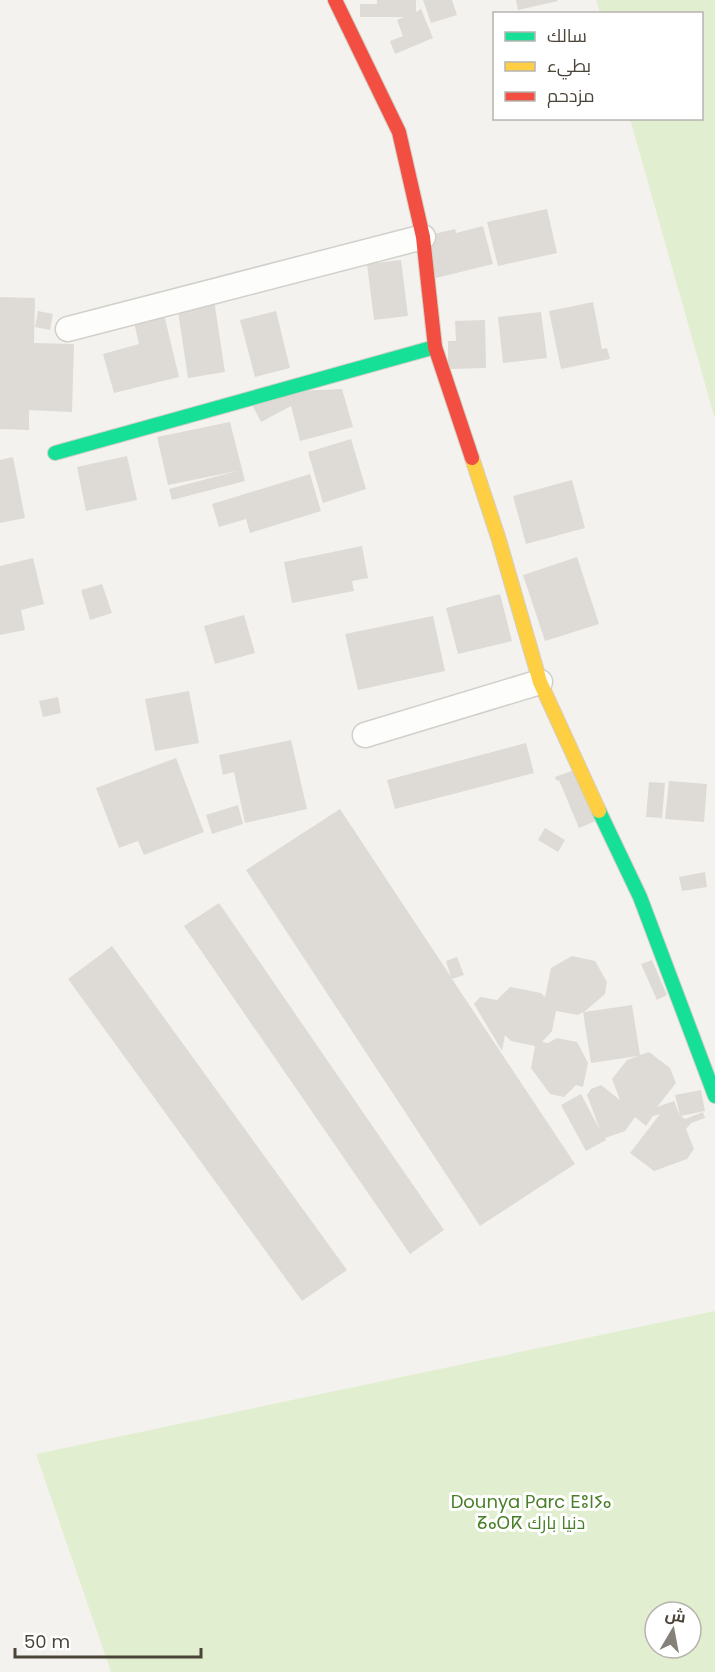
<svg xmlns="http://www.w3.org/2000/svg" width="715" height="1672" font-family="Poppins,Cairo,'Noto Sans Tifinagh',sans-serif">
  <rect width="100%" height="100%" fill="#f4f2ee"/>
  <!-- green -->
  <g fill="#e1eecf" fill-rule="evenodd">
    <polygon points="596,0 715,0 715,419 630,119 702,118 702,14 600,13"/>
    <path d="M715 1311V1672H111L36 1454ZM655 1612H691V1648H655Z"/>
  </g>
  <!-- building -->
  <g fill="#dedbd6">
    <polygon points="377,0 416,0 416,12 421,9 433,38 395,54 390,41 403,36 397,20 404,17 360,17 360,4 377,4"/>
    <polygon points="423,0 452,0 457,15 431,23"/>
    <polygon points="516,0 557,0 558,1 518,10"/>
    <polygon points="547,209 557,253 498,266 487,222"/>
    <polygon points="483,226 493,264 436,278 425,236 455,229 456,233"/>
    <polygon points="401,260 408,316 374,320 367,264"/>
    <polygon points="0,297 35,298 34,343 74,344 72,412 29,410 29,430 0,429"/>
    <polygon points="214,300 225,372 188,378 177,305"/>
    <polygon points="593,302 602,349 607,348 610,359 561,369 549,311"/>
    <polygon points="163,310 179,377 114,393 103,354 139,344 133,318"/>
    <polygon points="38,311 53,314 50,330 35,327"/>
    <polygon points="276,311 290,368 255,377 240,320"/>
    <polygon points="541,312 547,358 503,363 498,317"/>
    <polygon points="485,320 486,368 448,369 448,341 456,341 455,321"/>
    <polygon points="342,389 353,427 300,441 291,406 261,422 246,393"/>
    <polygon points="230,422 245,481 172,500 169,489 237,471 168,485 157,437"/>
    <polygon points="351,439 366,489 323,503 308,452"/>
    <polygon points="127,456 137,500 86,511 77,467"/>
    <polygon points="13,457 25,518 0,523 0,460"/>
    <polygon points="310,474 321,511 250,533 246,519 219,527 212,504"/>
    <polygon points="572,480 585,528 526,544 513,496"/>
    <polygon points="362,546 368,578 352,581 354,591 292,603 284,562"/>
    <polygon points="577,557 599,624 545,641 523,575"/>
    <polygon points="33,558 44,604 21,610 25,630 0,635 0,566"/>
    <polygon points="102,584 112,613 90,620 81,590"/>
    <polygon points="500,594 512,641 458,654 446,608"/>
    <polygon points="244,615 255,653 215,664 204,626"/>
    <polygon points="433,616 445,671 358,690 345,634"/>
    <polygon points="189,691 199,743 155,751 145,699"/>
    <polygon points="58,697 61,713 43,717 39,701"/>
    <polygon points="291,740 307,809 245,823 234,772 223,775 219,755"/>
    <polygon points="526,743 534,773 395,809 387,780"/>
    <polygon points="176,758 204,832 144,855 138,841 119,848 96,788"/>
    <polygon points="577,769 598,820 579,828 559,780 557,781 555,777"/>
    <polygon points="669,781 707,784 704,822 665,819"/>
    <polygon points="649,782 665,783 662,818 646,817"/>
    <polygon points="238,805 243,824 212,834 206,815"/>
    <polygon points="340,809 451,977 446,961 457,957 464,975 452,979 575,1164 480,1226 246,870"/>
    <polygon points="545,828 565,840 558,852 538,840"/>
    <polygon points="705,872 707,887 682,891 679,877"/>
    <polygon points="219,903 444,1230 410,1254 184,926"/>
    <polygon points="112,946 347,1270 302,1301 68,979"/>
    <polygon points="572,956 595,961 607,982 605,994 584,1012 632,1005 640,1055 649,1052 670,1068 676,1083 657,1107 674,1101 680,1116 675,1095 701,1090 705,1111 681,1116 685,1119 703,1112 705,1118 691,1123 686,1129 694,1149 687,1159 654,1171 630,1153 660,1114 653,1116 646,1126 635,1117 625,1131 605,1138 606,1140 586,1151 561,1105 581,1094 600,1130 587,1095 591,1089 601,1085 620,1100 612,1079 627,1060 638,1056 591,1063 583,1012 578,1015 556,1011 552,1031 542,1042 548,1043 557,1038 577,1042 588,1063 583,1087 576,1085 564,1097 550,1094 531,1068 535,1046 511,1041 505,1035 502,1051 474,1004 480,997 497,1000 510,987 541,993 545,997 551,968"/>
    <polygon points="652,960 667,995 657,1000 641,964"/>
  </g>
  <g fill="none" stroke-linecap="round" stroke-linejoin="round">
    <!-- street casing -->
    <g stroke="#d2d0cb" stroke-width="27">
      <g id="street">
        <polyline points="68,329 423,237"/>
        <polyline points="365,735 540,682"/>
      </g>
    </g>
    <!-- fast casing -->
    <g stroke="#d3cfc5" stroke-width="16">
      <g id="fast">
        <polyline points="55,453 435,347"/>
        <polyline points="599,811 640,897 715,1096"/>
      </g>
    </g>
    <!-- slow casing -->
    <g stroke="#d3cfc5" stroke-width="16">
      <polyline id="slow" points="472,458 499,540 540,682 599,811"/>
    </g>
    <!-- jam casing -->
    <g stroke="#d3cfc5" stroke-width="16">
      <polyline id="jam" points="335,0 399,132 423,237 435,347 472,458"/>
    </g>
    <!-- street -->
    <use href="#street" stroke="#fdfdfc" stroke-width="24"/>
    <!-- fast -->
    <use href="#fast" stroke="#16e098" stroke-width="14"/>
    <!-- slow -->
    <use href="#slow" stroke="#ffcf43" stroke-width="14"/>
    <!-- jam -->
    <use href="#jam" stroke="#f24e42" stroke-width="14"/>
  </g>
  <g text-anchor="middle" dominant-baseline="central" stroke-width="6" stroke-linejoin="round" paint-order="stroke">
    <!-- park labels -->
    <g font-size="18" fill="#4a7f2a" stroke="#fff">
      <text x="531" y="1501">Dounya Parc ⴹⵓⵏⵢⴰ<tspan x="531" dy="21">ⵒⴰⵔⴽ دنيا بارك</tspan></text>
    </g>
  </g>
  <!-- legend -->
  <rect x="493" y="12" width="210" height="108" fill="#ffffff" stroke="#b7b4b0" stroke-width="1.5"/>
  <rect x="505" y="32" width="30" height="9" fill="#16e098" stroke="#b7b4b0" stroke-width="1.5"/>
  <text x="547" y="42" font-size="18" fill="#4b4439">سالك</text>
  <rect x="505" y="62" width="30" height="9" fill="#ffcf43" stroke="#b7b4b0" stroke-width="1.5"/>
  <text x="547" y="72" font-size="18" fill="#4b4439">بطيء</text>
  <rect x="505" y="92" width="30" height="9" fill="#f24e42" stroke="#b7b4b0" stroke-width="1.5"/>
  <text x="547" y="102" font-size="18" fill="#4b4439">مزدحم</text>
  <!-- north arrow -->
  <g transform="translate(673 1630) rotate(10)"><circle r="28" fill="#ffffff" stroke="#b7b4b0" stroke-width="1.5"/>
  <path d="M0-4.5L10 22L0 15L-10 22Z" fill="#868178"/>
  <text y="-9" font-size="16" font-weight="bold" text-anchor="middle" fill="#4b4439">ش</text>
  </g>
  <!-- scale -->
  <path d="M15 1648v9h186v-9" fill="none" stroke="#4b4439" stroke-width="3"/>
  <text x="24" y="1648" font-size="18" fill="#4b4439" stroke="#ffffff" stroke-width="4.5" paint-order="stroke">50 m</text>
</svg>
